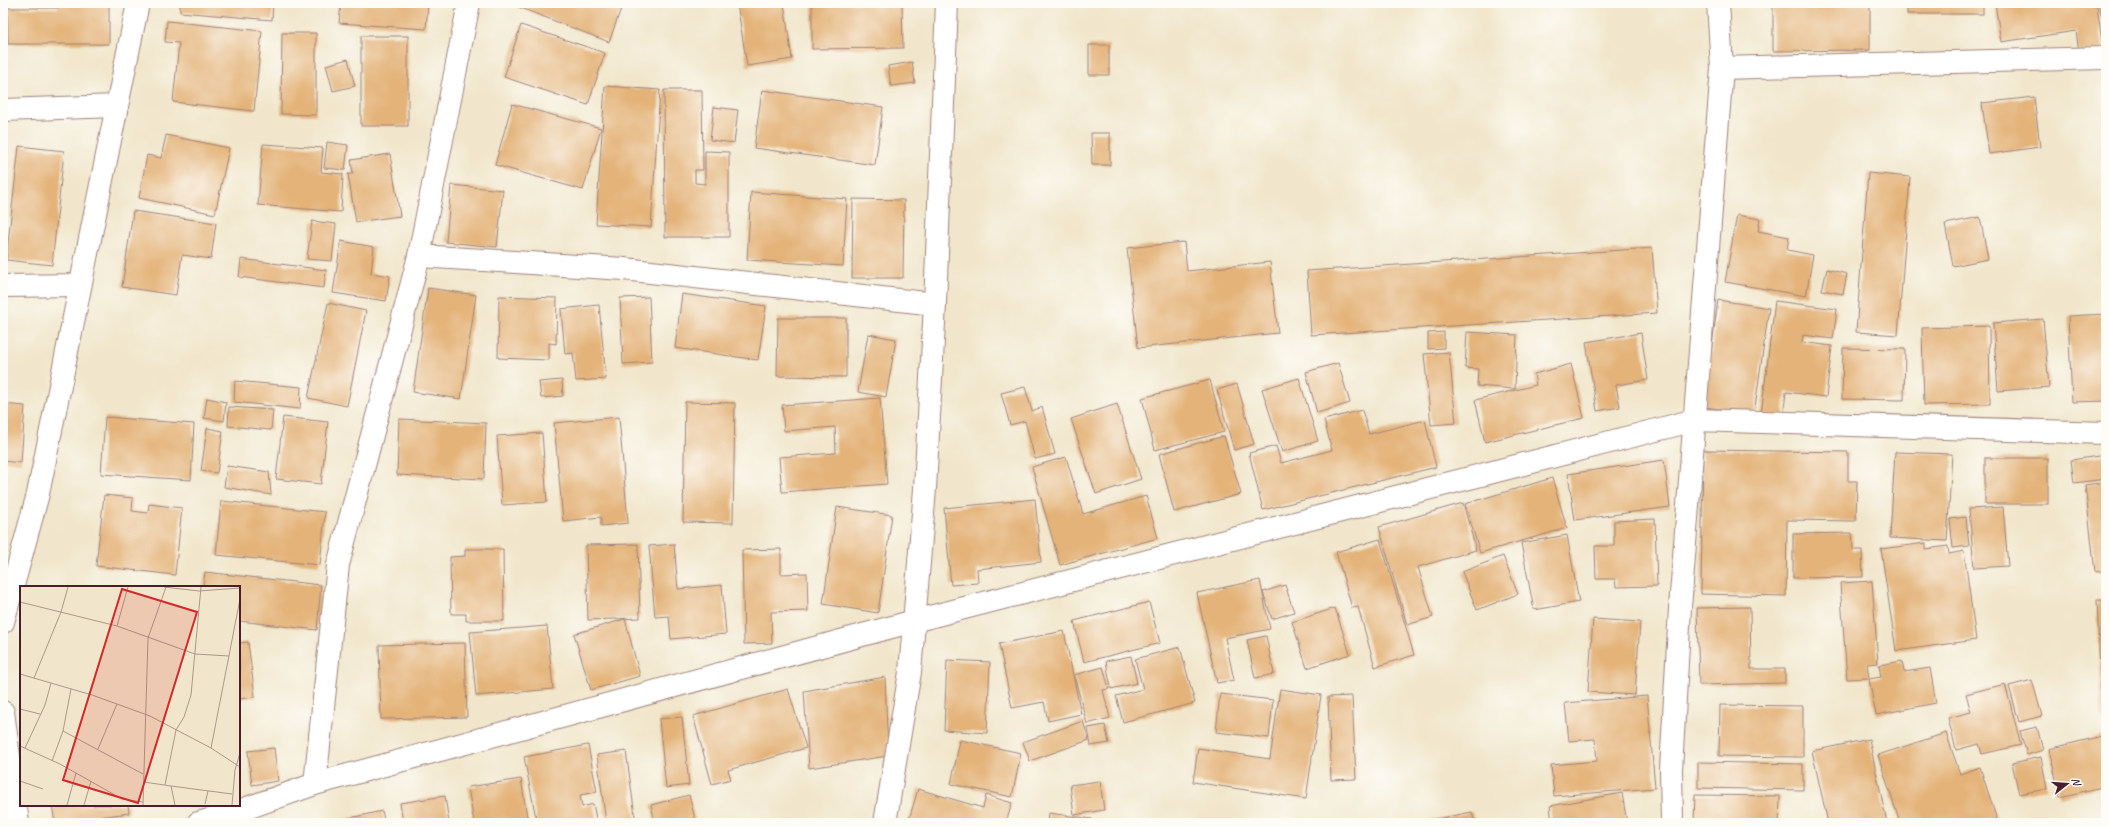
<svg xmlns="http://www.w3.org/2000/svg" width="2109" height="826" font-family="Caveat,sans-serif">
  <rect width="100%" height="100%" fill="#fdfcf7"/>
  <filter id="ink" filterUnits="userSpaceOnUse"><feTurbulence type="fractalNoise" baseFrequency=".025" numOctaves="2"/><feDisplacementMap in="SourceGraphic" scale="8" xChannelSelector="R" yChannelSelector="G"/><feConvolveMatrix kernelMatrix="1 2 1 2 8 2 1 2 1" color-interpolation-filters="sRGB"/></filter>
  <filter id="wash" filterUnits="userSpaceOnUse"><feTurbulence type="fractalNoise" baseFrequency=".012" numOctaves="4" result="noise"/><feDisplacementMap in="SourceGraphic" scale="16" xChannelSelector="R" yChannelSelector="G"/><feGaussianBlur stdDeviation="0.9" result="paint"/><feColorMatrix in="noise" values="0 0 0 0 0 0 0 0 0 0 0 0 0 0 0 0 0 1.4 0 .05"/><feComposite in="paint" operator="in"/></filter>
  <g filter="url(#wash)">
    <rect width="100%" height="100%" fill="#f1e6cb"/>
    <g id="blocks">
      <!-- building -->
      <g fill="#e4b379">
        <polygon points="58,3 109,3 109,44 8,44 7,8 58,8"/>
        <polygon points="180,3 273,3 272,20 180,12"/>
        <polygon points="341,3 428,3 426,29 339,23"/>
        <polygon points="508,3 623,3 609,42"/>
        <polygon points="737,3 784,3 792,59 747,66"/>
        <polygon points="812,3 902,3 903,48 812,49"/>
        <polygon points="1773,3 1870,3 1870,50 1773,51"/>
        <rect x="1907" y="3" width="76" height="11"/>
        <polygon points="1995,3 2086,3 2086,7 2097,6 2103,49 2079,52 2076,31 2001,42"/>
        <polygon points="2098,3 2106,3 2106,26 2105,27"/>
        <polygon points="167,21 262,31 254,111 173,102 179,43 165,42"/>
        <polygon points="521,25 605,53 588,105 504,77"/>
        <polygon points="282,33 316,33 316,115 281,114"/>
        <rect x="361" y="36" width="47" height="90"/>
        <rect x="1089" y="45" width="20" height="30"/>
        <polygon points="348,59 355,86 333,91 326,65"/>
        <polygon points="912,62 915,83 891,86 888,66"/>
        <polygon points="605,86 660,90 651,227 596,224"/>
        <polygon points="664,90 702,90 703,170 695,170 695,183 705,184 705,151 729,152 729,237 665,237"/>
        <polygon points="762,90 883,107 875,165 754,148"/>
        <polygon points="2034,97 2040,147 1989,154 1982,103"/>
        <polygon points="512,104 601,128 583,190 495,165"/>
        <polygon points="714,107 738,110 734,143 710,140"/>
        <polygon points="1091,133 1110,133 1110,165 1092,165"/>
        <polygon points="166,135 229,148 215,214 139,198 147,155 161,158"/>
        <polygon points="327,142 348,145 345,170 324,168"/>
        <polygon points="263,144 323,148 321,172 343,174 341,212 258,205"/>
        <polygon points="19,146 64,151 52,265 6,260"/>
        <polygon points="390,154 400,216 356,222 348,174 353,174 351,160"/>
        <polygon points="1868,173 1910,177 1898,335 1856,332"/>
        <polygon points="451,185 503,190 497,247 446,242"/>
        <polygon points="751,192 847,199 843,266 747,260"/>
        <polygon points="853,199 904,200 903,278 852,278"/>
        <polygon points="133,211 216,223 211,259 182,255 176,295 122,287"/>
        <polygon points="1737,215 1760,219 1758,231 1789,237 1787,250 1813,255 1806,296 1725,282"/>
        <polygon points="1980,217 1988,259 1953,266 1945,224"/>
        <polygon points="312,221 336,224 332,261 307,259"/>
        <polygon points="341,241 374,247 371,273 390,276 386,301 333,293"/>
        <polygon points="1184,242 1187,271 1270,262 1278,333 1138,348 1127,248"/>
        <polygon points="1652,248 1657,313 1311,335 1307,271"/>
        <polygon points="241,259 326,270 324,288 239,277"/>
        <polygon points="1827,269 1847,274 1843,294 1822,290"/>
        <polygon points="428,288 476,295 461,399 413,392"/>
        <polygon points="682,294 766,306 758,360 675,348"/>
        <polygon points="499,296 557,298 556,344 549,343 549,360 498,358"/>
        <polygon points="649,297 652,362 623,364 620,298"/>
        <polygon points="1718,300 1769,308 1754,414 1704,407"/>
        <polygon points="1775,301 1837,309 1833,339 1803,335 1802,342 1832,346 1826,397 1786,392 1783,417 1761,415"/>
        <polygon points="328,303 366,311 347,406 308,398"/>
        <polygon points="599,305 606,379 576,381 573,353 565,354 561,309"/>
        <polygon points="2106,314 2106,401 2072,402 2068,316"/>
        <polygon points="778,318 846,318 846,377 777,376"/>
        <polygon points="2043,319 2049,387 1998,391 1993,323"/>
        <polygon points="1989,326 1990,404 1924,405 1922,328"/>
        <polygon points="1444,332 1444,348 1428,349 1428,333"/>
        <polygon points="1467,332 1517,335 1515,389 1477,386 1478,369 1465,368"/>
        <polygon points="1641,333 1648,380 1616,385 1620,407 1597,411 1586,342"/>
        <polygon points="868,334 896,339 886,397 858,392"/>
        <polygon points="1843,348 1905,349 1904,400 1842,399"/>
        <polygon points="1449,352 1456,423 1431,425 1424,354"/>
        <polygon points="1338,363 1350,403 1317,413 1306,372"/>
        <polygon points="1571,364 1584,418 1485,442 1475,400 1536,385 1534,374"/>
        <polygon points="1299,378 1318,441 1282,452 1262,389"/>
        <polygon points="562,380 563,396 541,398 539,382"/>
        <polygon points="1210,380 1224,432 1155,450 1142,398"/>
        <polygon points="235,381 301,387 300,409 234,402"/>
        <polygon points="1237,384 1254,444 1234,450 1217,390"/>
        <polygon points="1025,387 1032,411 1042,407 1055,454 1035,459 1025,421 1010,425 1001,393"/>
        <polygon points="207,398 226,402 224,421 204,418"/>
        <polygon points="880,398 887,484 782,492 779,457 836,453 835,427 784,431 782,405"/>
        <polygon points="685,402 735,403 733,523 683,522"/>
        <polygon points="3,404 25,406 21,463 3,461"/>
        <polygon points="1117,404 1141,479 1096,494 1071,419"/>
        <polygon points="229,407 273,410 271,430 228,426"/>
        <polygon points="1362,410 1369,434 1425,420 1436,467 1263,510 1249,453 1276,446 1281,463 1332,450 1324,420"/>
        <polygon points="105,417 194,424 191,480 101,474"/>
        <polygon points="283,417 328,422 321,484 276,479"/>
        <polygon points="619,417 628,523 601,526 601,517 563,521 554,423"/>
        <polygon points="399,419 486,423 484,479 397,475"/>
        <polygon points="207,428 223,431 217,473 201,471"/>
        <polygon points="542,433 547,502 502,505 497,436"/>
        <polygon points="1224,436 1241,494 1174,512 1159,454"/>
        <polygon points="1703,450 1848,452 1848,481 1857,481 1856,521 1787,520 1786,596 1701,594"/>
        <polygon points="1895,452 1952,454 1947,541 1890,538"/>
        <polygon points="2106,455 2106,479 2074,483 2071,460"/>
        <polygon points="1066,457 1083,514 1146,496 1158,538 1060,565 1032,467"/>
        <rect x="1985" y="458" width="63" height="46"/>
        <polygon points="1664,460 1670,507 1575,520 1568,474"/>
        <polygon points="227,466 269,472 271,495 224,487"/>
        <polygon points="1552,478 1567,528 1480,553 1465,504"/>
        <polygon points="2106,482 2106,571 2095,572 2085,485"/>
        <polygon points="104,495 133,498 132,511 148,513 149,504 182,508 175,575 96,566"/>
        <polygon points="1035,499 1041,562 977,569 978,583 951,585 944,508"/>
        <polygon points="221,501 325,512 320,565 216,555"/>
        <polygon points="1463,503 1476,550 1418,567 1433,617 1407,625 1379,527"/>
        <polygon points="837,507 892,515 878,613 823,604"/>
        <polygon points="2003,507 2008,566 1974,568 1969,509"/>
        <polygon points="1966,517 1969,546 1953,548 1950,519"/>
        <polygon points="1655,519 1657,586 1616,587 1615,579 1596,579 1595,546 1614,546 1614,521"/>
        <polygon points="1852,533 1853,550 1862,550 1863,577 1793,578 1793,534"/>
        <polygon points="1567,535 1579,602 1534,610 1521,543"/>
        <polygon points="1380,539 1414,655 1375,667 1358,607 1352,608 1336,552"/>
        <polygon points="1926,543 1926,549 1948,546 1949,554 1964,551 1976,640 1896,651 1881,549"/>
        <polygon points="638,544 640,618 588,620 586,545"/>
        <polygon points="674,544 678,589 722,585 726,634 671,639 669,616 655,617 649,546"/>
        <polygon points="465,549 503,549 504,621 466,621 466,614 451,614 450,557 465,556"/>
        <polygon points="781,549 781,574 807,573 808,611 771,612 772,643 744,644 742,550"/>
        <polygon points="1503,556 1518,594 1477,610 1462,572"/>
        <polygon points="205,572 321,585 317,630 239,621 239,587 203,587"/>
        <polygon points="1260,580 1270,629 1225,638 1234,680 1217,683 1197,593"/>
        <polygon points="1872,581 1878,663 1867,664 1869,678 1847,679 1840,583"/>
        <polygon points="1285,585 1294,612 1272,619 1263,592"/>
        <polygon points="2097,600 2106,600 2106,721 2102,721"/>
        <polygon points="1149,602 1160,643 1084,662 1074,621"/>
        <polygon points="1750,607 1751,669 1785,669 1785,683 1699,685 1697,608"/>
        <polygon points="1335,608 1350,654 1307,668 1292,622"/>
        <polygon points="625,619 640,676 591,690 574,634"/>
        <polygon points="1593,619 1640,622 1635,695 1588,692"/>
        <polygon points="547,626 553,689 476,696 470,632"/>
        <polygon points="1064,631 1081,714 1048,721 1044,702 1012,708 999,644"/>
        <polygon points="1266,636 1274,674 1255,678 1247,640"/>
        <polygon points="248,642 255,697 239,699 239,643"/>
        <polygon points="465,643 467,717 381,719 379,645"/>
        <polygon points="1180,647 1195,703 1123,722 1116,696 1143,689 1135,659"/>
        <polygon points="1131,656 1137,683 1111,689 1106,661"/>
        <polygon points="947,660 990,662 987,733 944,730"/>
        <polygon points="1902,661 1904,672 1930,668 1936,703 1876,715 1869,679 1881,677 1879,665"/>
        <polygon points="1103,667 1109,689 1103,690 1110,718 1087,724 1074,675"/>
        <polygon points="885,677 888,756 809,768 804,691"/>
        <polygon points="2032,680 2042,716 2019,722 2009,686"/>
        <polygon points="2005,684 2021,745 1982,754 1979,744 1956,750 1948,718 1971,712 1966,694"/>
        <polygon points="788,689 806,748 728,770 731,779 712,784 693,716"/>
        <polygon points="1280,689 1321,695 1306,799 1193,782 1198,748 1270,759"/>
        <polygon points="1220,694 1273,700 1269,738 1216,732"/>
        <polygon points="1352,696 1356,779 1331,780 1328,697"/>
        <polygon points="1647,696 1655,788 1554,796 1551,765 1597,761 1595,739 1569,741 1565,703"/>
        <polygon points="1720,705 1803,706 1803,757 1719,756"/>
        <polygon points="682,717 689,785 666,788 659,719"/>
        <polygon points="1083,721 1089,740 1030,761 1023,742"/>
        <polygon points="1105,725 1109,743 1091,746 1088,728"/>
        <polygon points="2037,727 2043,750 2027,755 2020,731"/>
        <polygon points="1946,733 1960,774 1980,767 1997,820 1989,823 1900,823 1878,755"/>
        <polygon points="2106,735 2106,786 2060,797 2049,749"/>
        <polygon points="1869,739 1887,823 1828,823 1812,751"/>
        <polygon points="960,740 1021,753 1012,797 951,784"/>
        <polygon points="588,745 597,792 580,795 582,807 593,804 597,823 537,823 524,757"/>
        <polygon points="274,748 278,781 252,785 248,751"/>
        <polygon points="626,751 636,823 606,823 597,755"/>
        <polygon points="2041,757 2047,789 2019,794 2012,763"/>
        <polygon points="1698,762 1803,764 1803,790 1698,788"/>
        <polygon points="521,779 528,823 474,823 468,787"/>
        <polygon points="1100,781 1104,810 1074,815 1070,785"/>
        <polygon points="918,789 983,808 986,795 1012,803 1006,823 908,823"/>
        <polygon points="1622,793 1627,823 1552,823 1550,806"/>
        <polygon points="689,795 696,823 655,823 651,805"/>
        <polygon points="1695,795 1780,796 1779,823 1694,823"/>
        <polygon points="445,796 449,823 403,823 400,803"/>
        <polygon points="52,805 128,805 129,813 55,823"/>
        <polygon points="382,811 385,823 336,823 336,821"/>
        <polygon points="1472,812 1475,823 1426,823 1426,821"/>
        <polygon points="1049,813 1092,819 1091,823 1048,823"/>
      </g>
    </g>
  </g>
  <g filter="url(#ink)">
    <use href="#blocks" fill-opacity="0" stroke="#9e827b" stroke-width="1"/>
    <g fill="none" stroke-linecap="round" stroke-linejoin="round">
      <!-- minor casing -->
      <g stroke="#9e827b" stroke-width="24">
        <g id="minor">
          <polyline points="1722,68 2106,58"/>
          <polyline points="3,110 117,106"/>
          <polyline points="419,256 624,269 935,304"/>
          <polyline points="3,286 80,285"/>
          <polyline points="3,622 38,494 138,3"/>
          <polyline points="3,712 18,823"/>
          <polyline points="315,784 338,565 419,256 469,3"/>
          <polyline points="198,823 230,814 315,784 914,621 1695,420 2106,433"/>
          <polyline points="885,823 910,672 925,489 935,304 947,3"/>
          <polyline points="1672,823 1671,770 1680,608 1722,68 1718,3"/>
        </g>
      </g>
      <!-- minor -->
      <use href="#minor" stroke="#fff" stroke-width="22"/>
    </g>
  </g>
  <!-- overview -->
  <g transform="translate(20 586)">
    <rect width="220" height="220" fill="#f1e6cb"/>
    <path fill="none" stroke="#ae968b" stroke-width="1" d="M144 1 179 5 220 2M0 16 97 40 175 68 209 70M97 40 108 1M0 88 72 109 130 130 191 162 220 181M14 92 41 26 48 1M0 123 20 128M43 145 123 188M0 160 40 178 102 213 123 216M5 162 25 119 31 97M191 162 220 13M78 163 97 118M32 175 43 145 51 103M0 195 23 203M124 196 151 200 155 219M145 199 156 144 164 131 171 109 181 1M151 200 212 208M185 218 188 205M47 219 56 187M64 219 71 195M123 219 128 52 146 1M212 219 215 184 220 167"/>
    <path fill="#d62828" fill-opacity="0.15" stroke="#d62828" stroke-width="2" d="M102 3 177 26 118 217 43 194Z"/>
    <rect width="220" height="220" fill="none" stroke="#4a1f2b" stroke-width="2"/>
  </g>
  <!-- margin -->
  <rect width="2109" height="826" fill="none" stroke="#fdfcf7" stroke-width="16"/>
  <!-- north arrow -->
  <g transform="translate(2067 784) rotate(73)" stroke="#fdfcf7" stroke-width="3" paint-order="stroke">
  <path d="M0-3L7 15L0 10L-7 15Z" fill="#4a1f2b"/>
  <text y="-6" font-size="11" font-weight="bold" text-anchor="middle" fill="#4a1f2b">N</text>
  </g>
</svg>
